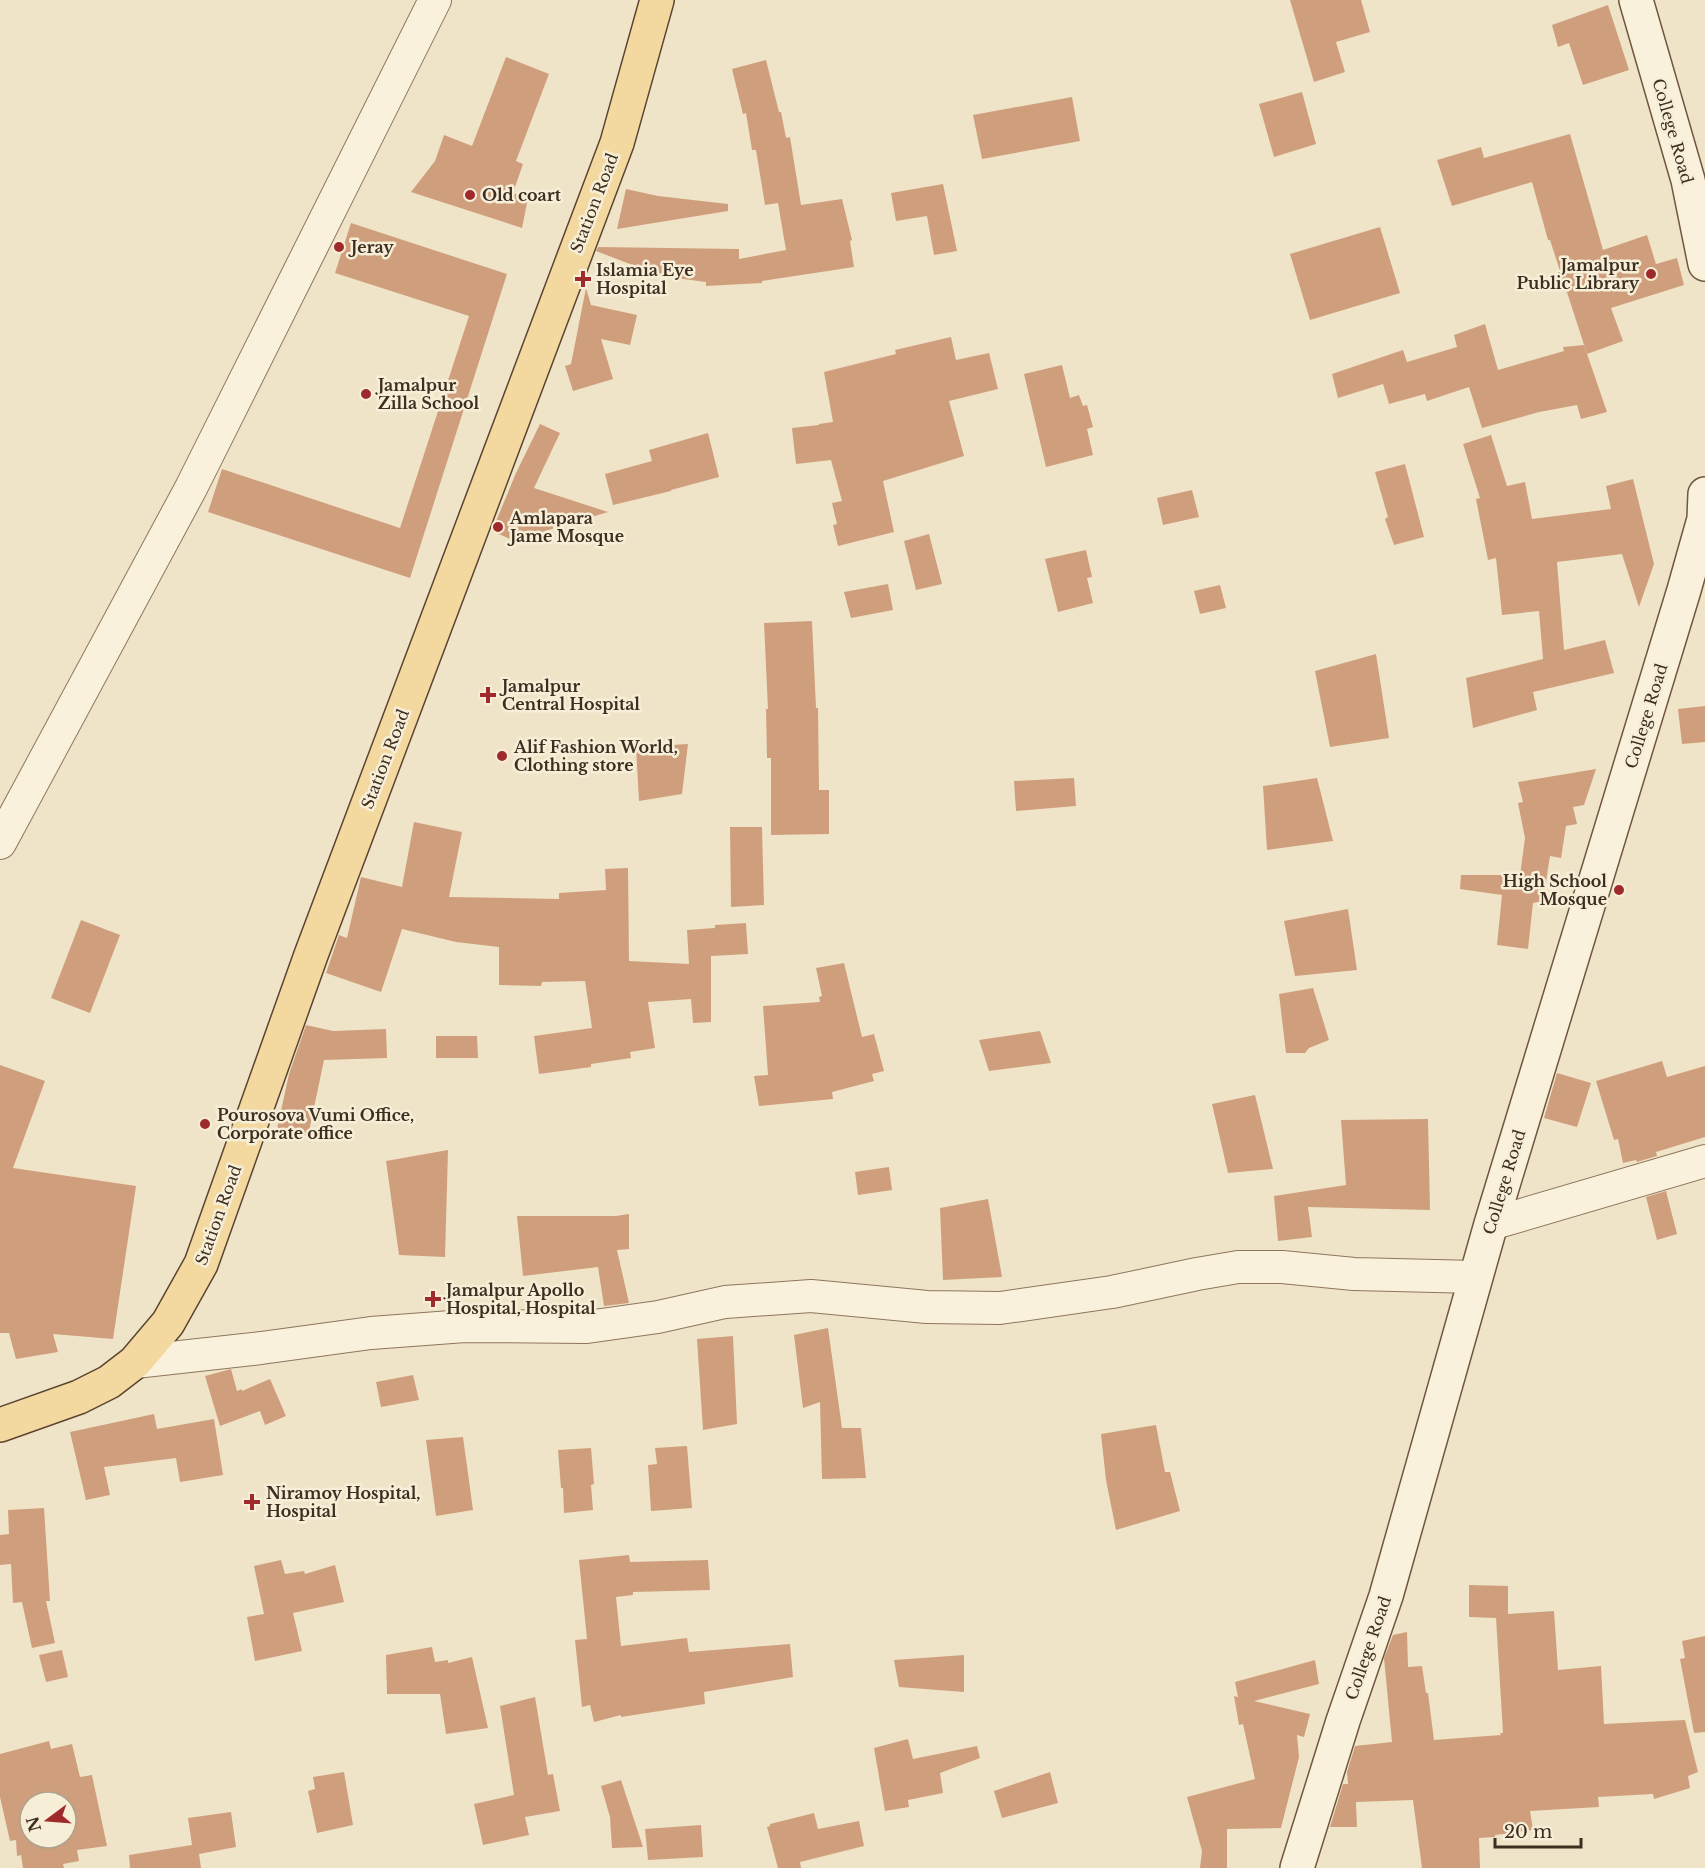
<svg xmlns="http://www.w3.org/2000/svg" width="1705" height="1868" font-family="'Libre Baskerville',serif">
  <rect width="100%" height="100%" fill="#f0e4c8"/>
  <!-- building -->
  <g fill="#cf9f7d" fill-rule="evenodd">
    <polygon points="1290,0 1361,0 1370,32 1336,42 1345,72 1314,82"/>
    <polygon points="1608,5 1629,70 1583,85 1569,43 1558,47 1552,25"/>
    <polygon points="506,57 549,74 516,161 523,164 513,193 528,198 522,228 411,192 435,161 444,135 472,146"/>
    <polygon points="766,60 779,112 781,112 786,138 790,137 801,205 842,199 852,240 850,241 854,267 762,281 762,283 706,286 706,282 661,276 596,251 598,247 739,249 739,259 786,250 778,203 765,205 756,150 752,150 746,113 743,114 732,69"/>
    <polygon points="1302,92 1316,144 1274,157 1259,104"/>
    <polygon points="1072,97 1080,141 982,159 973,115"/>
    <polygon points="1570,134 1603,250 1647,235 1656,264 1677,258 1684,285 1611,308 1623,341 1587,354 1550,240 1548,240 1532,182 1452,206 1437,160 1481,147 1484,158"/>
    <polygon points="943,184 957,251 934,255 927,216 896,221 891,193"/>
    <polygon points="626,189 658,196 728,204 728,211 617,229"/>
    <polygon points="351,223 507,274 410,578 208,512 222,469 400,528 469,316 335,273"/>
    <polygon points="1380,227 1400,293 1310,320 1290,254"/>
    <polygon points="586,288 591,305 637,315 630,345 601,339 613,379 573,391 565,366 571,364"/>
    <polygon points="1485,324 1498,370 1564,351 1563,347 1584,345 1607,412 1581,419 1577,405 1539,412 1482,428 1469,387 1427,401 1425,394 1389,404 1383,384 1338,398 1332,374 1403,350 1407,362 1457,347 1454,335"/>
    <polygon points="951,337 956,360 989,353 998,389 949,401 964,456 883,481 894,532 838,546 833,525 837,524 832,503 842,501 831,460 796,464 792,428 819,425 819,424 833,422 824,372 896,354 895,350"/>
    <polygon points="1062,365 1070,398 1079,395 1083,406 1087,405 1093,427 1087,429 1093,455 1046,467 1024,374"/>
    <polygon points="540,424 560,433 534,488 608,512 542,532 520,532 514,530 510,539 492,531 516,473"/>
    <polygon points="708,433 719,477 671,490 671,491 613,505 605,474 652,461 649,450"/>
    <polygon points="1491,435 1507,486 1525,482 1532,519 1611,509 1606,486 1633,479 1654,564 1639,607 1622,554 1557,562 1564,650 1605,640 1614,673 1533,692 1537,710 1473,728 1466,678 1543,659 1539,611 1502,615 1496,558 1488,560 1476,499 1480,498 1463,444"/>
    <polygon points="1405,464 1424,537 1394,545 1385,519 1388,517 1375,472"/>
    <polygon points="1192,490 1199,517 1163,525 1157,498"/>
    <polygon points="929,534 942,584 916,590 904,541"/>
    <polygon points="1086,550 1092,577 1087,578 1093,603 1058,612 1045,559"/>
    <polygon points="888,584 893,610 851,618 844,592"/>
    <polygon points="1220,585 1226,608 1200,614 1194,591"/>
    <polygon points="812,621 816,708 818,708 819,790 829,790 829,834 771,835 771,758 767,758 766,709 768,709 764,623"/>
    <polygon points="1376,654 1389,738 1330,747 1315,671"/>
    <polygon points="1705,706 1705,742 1682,744 1678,709"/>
    <polygon points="688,744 682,794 639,801 636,747"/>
    <polygon points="1596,769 1584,805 1573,807 1577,824 1566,826 1561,858 1550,856 1543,901 1533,903 1528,949 1497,945 1502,895 1460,889 1461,875 1520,875 1525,838 1518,803 1523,802 1518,782"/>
    <polygon points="1074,778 1076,806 1016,811 1014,781"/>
    <polygon points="1317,778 1333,841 1267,850 1263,786"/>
    <polygon points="414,822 462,832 449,897 559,899 559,893 606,890 605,869 628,868 629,961 689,964 687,930 715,928 715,925 746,923 748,954 711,956 711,1022 693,1023 691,999 648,1002 655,1048 630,1052 631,1058 591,1064 591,1067 539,1074 534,1036 592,1028 585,981 542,982 541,986 499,985 499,947 456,942 402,929 381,992 326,973 339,935 347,938 361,877 402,887"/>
    <polygon points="730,827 762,827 764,905 731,907"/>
    <polygon points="1348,909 1357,970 1295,976 1284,921"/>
    <polygon points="81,920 120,935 90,1013 51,998"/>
    <polygon points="844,963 862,1037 874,1034 884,1071 872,1074 874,1081 832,1092 833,1099 759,1106 754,1076 768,1075 763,1006 820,1002 819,997 822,996 816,968"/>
    <polygon points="1313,988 1329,1040 1309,1048 1305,1053 1286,1053 1279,994"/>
    <polygon points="306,1025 333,1031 386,1029 387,1058 324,1060 308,1136 277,1129 289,1074"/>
    <polygon points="1040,1031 1051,1063 989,1071 979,1040"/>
    <polygon points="436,1036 477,1036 478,1058 436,1058"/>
    <polygon points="1662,1061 1667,1077 1705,1066 1705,1137 1656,1152 1657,1156 1637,1162 1636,1160 1623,1163 1618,1139 1614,1140 1596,1081"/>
    <polygon points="0,1065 45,1081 13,1168 136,1186 113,1339 53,1334 58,1352 16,1359 9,1333 0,1333"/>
    <polygon points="1557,1073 1591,1083 1577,1127 1544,1118"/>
    <polygon points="1255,1095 1273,1169 1228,1173 1212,1104"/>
    <polygon points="1428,1119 1430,1210 1308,1207 1312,1237 1278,1241 1274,1196 1346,1185 1341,1120"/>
    <polygon points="448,1150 445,1257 399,1255 386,1161"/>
    <polygon points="889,1167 892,1190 858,1195 855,1172"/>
    <polygon points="1666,1191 1677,1234 1657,1240 1646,1197"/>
    <polygon points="988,1199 1002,1277 943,1280 940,1208"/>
    <polygon points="629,1214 629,1249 617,1250 629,1303 604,1306 598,1267 523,1276 517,1216 616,1216"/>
    <polygon points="828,1328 842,1428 861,1428 866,1478 822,1479 820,1402 803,1408 794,1335"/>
    <polygon points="733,1336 737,1424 703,1430 697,1339"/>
    <polygon points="231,1369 237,1391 242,1389 242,1391 270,1379 286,1416 265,1425 260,1411 220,1426 205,1376"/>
    <polygon points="413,1375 419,1400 381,1407 376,1382"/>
    <polygon points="154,1414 157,1429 214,1419 223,1475 180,1482 176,1458 104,1467 110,1495 86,1500 70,1432"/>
    <polygon points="1156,1425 1165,1472 1170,1472 1180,1511 1116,1530 1106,1480 1101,1434"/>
    <polygon points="463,1437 473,1510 436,1516 426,1440"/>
    <polygon points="687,1446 692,1508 651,1511 648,1465 657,1464 655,1448"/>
    <polygon points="591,1448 594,1484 591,1485 593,1510 564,1513 563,1488 561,1488 558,1450"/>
    <polygon points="44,1508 50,1601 46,1601 55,1643 32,1648 22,1602 13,1603 11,1564 0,1565 0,1535 9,1534 8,1510"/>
    <polygon points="629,1555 630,1562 708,1560 710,1590 633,1592 633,1595 616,1597 621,1646 687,1638 689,1652 790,1644 793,1677 704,1692 705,1704 621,1717 621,1715 594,1722 590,1705 582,1707 575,1640 587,1639 579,1560"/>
    <polygon points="281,1560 285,1574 304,1571 305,1574 335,1565 344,1602 293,1613 302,1651 255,1661 247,1617 264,1614 254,1566"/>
    <polygon points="1469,1585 1508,1586 1508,1614 1554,1611 1558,1670 1601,1666 1604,1724 1685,1720 1698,1772 1688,1776 1690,1788 1654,1799 1653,1794 1598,1797 1599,1807 1530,1811 1533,1830 1495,1835 1495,1837 1479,1838 1480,1868 1422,1868 1413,1800 1356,1802 1357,1827 1330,1827 1343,1784 1348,1784 1347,1772 1355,1746 1392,1742 1384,1658 1393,1635 1407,1632 1408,1667 1422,1666 1426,1693 1428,1693 1434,1740 1501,1735 1500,1733 1503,1733 1496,1618 1469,1617"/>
    <polygon points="1705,1636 1705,1732 1694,1733 1680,1659 1685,1658 1682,1641"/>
    <polygon points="432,1647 435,1662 448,1660 448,1663 472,1657 488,1728 446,1734 440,1694 387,1694 386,1655"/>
    <polygon points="62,1650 68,1677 46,1682 39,1655"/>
    <polygon points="964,1655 964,1692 899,1687 894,1660"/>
    <polygon points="1315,1660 1319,1684 1254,1701 1310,1714 1304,1737 1297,1735 1299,1757 1281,1828 1227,1829 1227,1868 1200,1868 1202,1851 1187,1797 1255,1779 1243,1724 1239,1725 1234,1696 1238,1697 1235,1682"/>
    <polygon points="535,1697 548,1775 553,1774 560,1811 525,1817 529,1835 483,1845 474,1804 514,1795 500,1706"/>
    <polygon points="908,1739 913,1759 977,1746 980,1758 940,1773 943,1793 908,1800 909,1807 885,1811 874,1748"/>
    <path d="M49 1741 51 1749 72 1744 80 1777 92 1775 107 1846 77 1850 79 1861 63 1864 64 1868H23L21 1855 17 1856 16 1840 10 1841 0 1797V1754ZM30 1802H66V1838H30Z"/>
    <polygon points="344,1772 353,1825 317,1833 308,1791 315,1789 313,1777"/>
    <polygon points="1050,1772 1058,1803 1002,1818 994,1791"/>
    <polygon points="621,1780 643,1847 612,1848 610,1817 601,1786"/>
    <polygon points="231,1812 236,1847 199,1854 201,1868 130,1868 129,1855 192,1845 188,1818"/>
    <polygon points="814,1813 818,1829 859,1821 864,1846 800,1862 801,1868 778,1868 767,1827 770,1826 770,1824"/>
    <polygon points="701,1825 703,1857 648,1860 645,1829"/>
  </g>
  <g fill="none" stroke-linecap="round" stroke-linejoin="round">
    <!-- minor casing -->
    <g stroke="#8d765c" stroke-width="34">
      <g id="minor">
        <polyline points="0,843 191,488 435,0"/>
        <polyline points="1491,1224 1705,1161"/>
        <polyline points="135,1362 261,1348 371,1333 465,1326 587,1327 658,1317 725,1302 811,1296 927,1307 1000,1308 1112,1292 1197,1274 1238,1267 1282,1267 1354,1274 1476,1277"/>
      </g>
    </g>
    <!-- secondary casing -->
    <g stroke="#6f573f" stroke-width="36">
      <g id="secondary">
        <polyline points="1636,0 1688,180 1705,264"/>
        <polyline points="1297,1868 1343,1721 1386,1596 1491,1224 1684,590 1704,519 1705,494"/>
      </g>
    </g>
    <!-- primary casing -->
    <g stroke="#5b4430" stroke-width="36">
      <polyline id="primary" points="0,1425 79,1397 109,1382 135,1362 168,1323 201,1264 311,955 617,143 657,0"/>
    </g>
    <!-- minor -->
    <use href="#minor" stroke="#faf1dc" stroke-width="32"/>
    <!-- secondary -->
    <use href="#secondary" stroke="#faf1dc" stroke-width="33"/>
    <!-- primary -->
    <use href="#primary" stroke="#f3d9a0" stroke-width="33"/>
  </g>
  <!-- markers -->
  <g fill="#9e2a2b" stroke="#f7eed8" stroke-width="2">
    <circle cx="470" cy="195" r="6"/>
    <circle cx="339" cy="247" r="6"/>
    <circle cx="1651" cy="274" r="6"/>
    <path d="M580 270h6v6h6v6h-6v6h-6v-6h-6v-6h6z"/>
    <circle cx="366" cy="394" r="6"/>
    <circle cx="498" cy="527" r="6"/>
    <path d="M485 686h6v6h6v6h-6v6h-6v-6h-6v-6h6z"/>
    <circle cx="502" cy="756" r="6"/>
    <circle cx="1619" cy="890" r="6"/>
    <circle cx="205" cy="1124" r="6"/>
    <path d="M430 1290h6v6h6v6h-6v6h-6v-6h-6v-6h6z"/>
    <path d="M249 1493h6v6h6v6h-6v6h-6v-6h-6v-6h6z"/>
  </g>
  <g text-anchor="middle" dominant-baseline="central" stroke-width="5" stroke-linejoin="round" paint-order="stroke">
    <!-- street labels -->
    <g font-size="16" fill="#3d2e20" stroke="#f7eed8">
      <text transform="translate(1673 131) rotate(74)">College Road</text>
      <text transform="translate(594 203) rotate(-69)">Station Road</text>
      <text transform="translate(1646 716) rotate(-73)">College Road</text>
      <text transform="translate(385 759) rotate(-69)">Station Road</text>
      <text transform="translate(1504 1182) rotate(-73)">College Road</text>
      <text transform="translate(218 1215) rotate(-70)">Station Road</text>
      <text transform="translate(1368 1648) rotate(-71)">College Road</text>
    </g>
    <!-- poi labels -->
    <g font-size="16" font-weight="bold" fill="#3d2e20" stroke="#f7eed8" text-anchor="start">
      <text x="482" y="195">Old coart</text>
      <text x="351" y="247">Jeray</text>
      <text x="1639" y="265" text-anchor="end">Jamalpur<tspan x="1639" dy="18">Public Library</tspan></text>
      <text x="596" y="270">Islamia Eye<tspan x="596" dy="18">Hospital</tspan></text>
      <text x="378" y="385">Jamalpur<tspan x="378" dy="18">Zilla School</tspan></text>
      <text x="510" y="518">Amlapara<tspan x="510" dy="18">Jame Mosque</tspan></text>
      <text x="502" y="686">Jamalpur<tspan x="502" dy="18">Central Hospital</tspan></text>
      <text x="514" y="747">Alif Fashion World,<tspan x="514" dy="18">Clothing store</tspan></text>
      <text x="1607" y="881" text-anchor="end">High School<tspan x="1607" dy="18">Mosque</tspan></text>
      <text x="217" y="1115">Pourosova Vumi Office,<tspan x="217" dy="18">Corporate office</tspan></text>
      <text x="446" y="1290">Jamalpur Apollo<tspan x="446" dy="18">Hospital, Hospital</tspan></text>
      <text x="266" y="1493">Niramoy Hospital,<tspan x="266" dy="18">Hospital</tspan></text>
    </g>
  </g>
  <!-- north arrow -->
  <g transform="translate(48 1820) rotate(254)"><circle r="28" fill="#f7eed8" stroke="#ada18e" stroke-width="1.5"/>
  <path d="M0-4.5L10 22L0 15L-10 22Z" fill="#9e2a2b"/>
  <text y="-9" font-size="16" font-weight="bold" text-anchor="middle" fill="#3d2e20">N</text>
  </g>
  <!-- scale -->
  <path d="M1495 1838v9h86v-9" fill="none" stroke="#3d2e20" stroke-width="3"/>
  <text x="1504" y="1838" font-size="18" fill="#3d2e20" stroke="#f7eed8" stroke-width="4.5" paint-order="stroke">20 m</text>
</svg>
